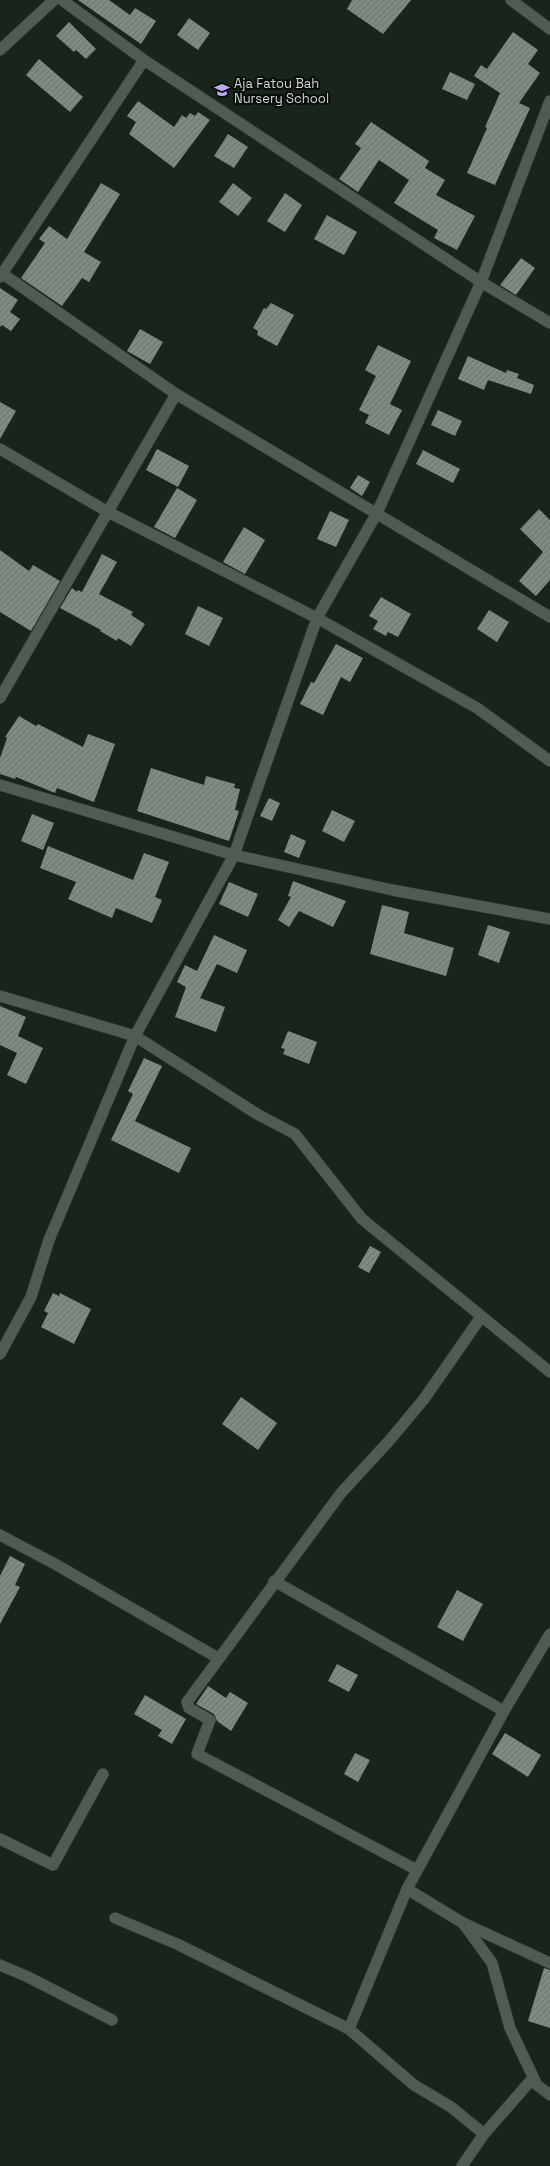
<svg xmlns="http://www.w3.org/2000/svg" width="550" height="2166" font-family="'Space Grotesk',sans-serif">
  <defs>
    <pattern id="building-hatch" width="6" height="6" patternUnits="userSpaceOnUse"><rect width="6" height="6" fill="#7f8b80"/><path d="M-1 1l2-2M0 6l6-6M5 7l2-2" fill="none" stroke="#6c746c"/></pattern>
  </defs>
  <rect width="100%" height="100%" fill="#19241a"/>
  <!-- building -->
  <g fill="url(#building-hatch)">
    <polygon points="78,0 109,0 130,15 135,8 156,21 141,44"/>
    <polygon points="352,0 411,0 383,34 347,9"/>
    <polygon points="189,18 210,33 198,50 177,35"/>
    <polygon points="69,22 96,49 86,59 76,50 74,52 56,36"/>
    <polygon points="513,32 538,50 528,64 540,73 519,103 530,108 495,185 467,173 487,128 485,127 500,93 474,76 481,65 487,69"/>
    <polygon points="39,59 83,97 70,112 26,75"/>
    <polygon points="450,72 475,84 467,100 442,89"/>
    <polygon points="138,101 174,127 182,115 186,118 190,113 195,116 198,112 210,120 174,168 129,134 136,122 127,116"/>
    <polygon points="371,122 429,161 425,168 445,180 436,195 475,216 457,250 434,238 438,230 394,203 409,180 379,160 358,192 339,179 361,148 355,144"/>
    <polygon points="228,134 248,147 234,168 214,156"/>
    <polygon points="101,183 120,194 84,252 101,262 89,282 82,278 62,306 21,278 45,243 39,239 49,226 67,239"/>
    <polygon points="233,183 252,198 238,216 219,202"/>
    <polygon points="285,193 302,205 285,232 267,221"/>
    <polygon points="327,215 357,232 344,255 314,239"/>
    <polygon points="521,258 535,268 516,295 500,285"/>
    <polygon points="0,288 18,300 10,312 20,319 11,331 2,325 0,327"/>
    <polygon points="271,303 294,315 277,346 257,335 258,331 253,328 264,308 266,309"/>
    <polygon points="140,329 163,342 150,364 127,351"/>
    <polygon points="378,345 411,361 390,404 402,410 389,435 365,423 369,415 359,410 376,376 365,370"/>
    <polygon points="468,356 506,373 507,370 519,374 517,378 534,385 531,394 488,380 484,390 458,379"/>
    <polygon points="0,402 16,411 0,439"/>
    <polygon points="438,410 462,421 455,436 431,425"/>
    <polygon points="157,449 189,466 178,487 146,470"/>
    <polygon points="423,450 460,469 453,483 416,464"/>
    <polygon points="358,475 370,482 362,496 350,488"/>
    <polygon points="177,488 197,500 175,538 154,527"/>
    <polygon points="539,509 550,520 550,580 536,596 519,581 543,552 520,529"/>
    <polygon points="330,511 349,520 336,547 317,539"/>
    <polygon points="244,527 265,540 245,574 223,562"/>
    <polygon points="0,550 29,571 33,565 60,581 31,631 0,612"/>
    <polygon points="102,554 117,562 99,594 133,612 131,615 145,624 131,646 118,638 117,641 100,631 101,630 60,608 72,588 77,592 78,590 82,592"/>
    <polygon points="381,597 411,614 398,637 388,632 386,636 373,629 378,621 369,616"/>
    <polygon points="198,606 223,618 209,646 185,634"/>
    <polygon points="489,610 509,622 497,642 477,629"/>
    <polygon points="336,644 363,658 350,682 341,677 323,715 300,704 311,682 314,683"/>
    <polygon points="19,716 36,726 38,724 83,747 88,734 115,744 94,802 57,788 55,793 16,777 15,779 0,774 0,758 7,738 5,737"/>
    <polygon points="151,768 204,785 206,776 235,784 234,788 240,789 235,810 239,811 229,841 137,811"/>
    <polygon points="269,798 280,803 272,821 260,816"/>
    <polygon points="332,810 355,821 344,842 322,831"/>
    <polygon points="32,814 54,823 43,850 21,841"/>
    <polygon points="291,834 306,841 299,858 284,852"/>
    <polygon points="48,846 133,880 144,853 169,862 155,897 162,900 152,923 116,908 112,918 68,899 76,882 40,868"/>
    <polygon points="293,881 346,901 333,927 299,911 289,927 278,920 291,897 288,896"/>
    <polygon points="229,882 258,894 248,917 219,904"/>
    <polygon points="382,905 409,912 404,933 454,948 446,976 370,954"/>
    <polygon points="488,925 510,932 499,963 478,955"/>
    <polygon points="214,935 247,950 237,973 217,964 200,998 225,1007 216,1032 175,1017 186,987 177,982 185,965 197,971"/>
    <polygon points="0,1006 26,1017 18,1036 43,1048 26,1084 7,1075 17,1053 0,1045"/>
    <polygon points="288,1031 317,1042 309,1064 283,1054 285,1049 281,1048"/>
    <polygon points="144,1058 162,1066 135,1121 191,1148 179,1173 111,1140 133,1094 128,1091"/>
    <polygon points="370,1246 381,1252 369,1273 358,1267"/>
    <polygon points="53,1293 59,1296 60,1293 91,1309 74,1344 41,1327 48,1313 44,1311"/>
    <polygon points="241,1397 277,1423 258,1450 222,1424"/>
    <polygon points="10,1556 25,1564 15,1585 20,1587 0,1624 0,1576"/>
    <polygon points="457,1590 483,1604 463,1641 437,1627"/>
    <polygon points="337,1664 358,1675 349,1692 328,1681"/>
    <polygon points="208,1686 226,1698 230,1692 248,1703 231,1731 217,1721 214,1714 196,1704"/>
    <polygon points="145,1695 186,1719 172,1744 158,1736 162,1730 134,1714"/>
    <polygon points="505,1733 541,1755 528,1777 492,1754"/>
    <polygon points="355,1753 370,1760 358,1782 344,1774"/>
    <polygon points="544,1968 550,1970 550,2028 528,2021"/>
  </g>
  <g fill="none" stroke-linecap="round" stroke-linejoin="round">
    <!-- minor casing -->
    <g stroke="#363d36" stroke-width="12">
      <g id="minor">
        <polyline points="62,0 144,60 481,282 550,323"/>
        <polyline points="511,0 550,29"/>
        <polyline points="0,272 176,394 550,617"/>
        <polyline points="0,277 144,60"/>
        <polyline points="0,449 108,512 317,618 477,708 550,761"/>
        <polyline points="0,698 176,394"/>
        <polyline points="0,996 135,1036 257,1114 295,1134 362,1219 550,1372"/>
        <polyline points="0,1354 31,1297 49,1240 135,1036 234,855 317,618 377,513 481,282 550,101"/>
        <polyline points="0,1535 55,1564 218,1658"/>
        <polyline points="274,1581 504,1711"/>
        <polyline points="550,1634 504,1711 407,1889 463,1923 492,1963 510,2028 537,2085 550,2095"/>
        <polyline points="0,1839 53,1865 103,1774"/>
        <polyline points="417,1870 197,1754 210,1720 189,1708 187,1702 341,1493 389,1441 424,1399 481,1317"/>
        <polyline points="115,1918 177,1944 349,2029 414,2085 451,2107 484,2134"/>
        <polyline points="463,1923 550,1963"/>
        <polyline points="0,1965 28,1977 112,2020"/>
        <polyline points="349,2029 407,1889"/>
        <polyline points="462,2166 484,2134 533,2078"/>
      </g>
    </g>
    <!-- tertiary casing -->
    <g stroke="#363d36" stroke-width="12">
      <g id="tertiary">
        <polyline points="0,50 54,0"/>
        <polyline points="0,785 234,855 392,890 550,919"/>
      </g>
    </g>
    <!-- minor -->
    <use href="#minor" stroke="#505c51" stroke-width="11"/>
    <!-- tertiary -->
    <use href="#tertiary" stroke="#505c51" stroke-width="11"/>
  </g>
  <!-- icons -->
  <defs>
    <g id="school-bare" transform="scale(1.2)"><path d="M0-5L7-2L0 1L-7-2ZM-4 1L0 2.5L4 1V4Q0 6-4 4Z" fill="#bea9f4" stroke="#070c08" stroke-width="2.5" paint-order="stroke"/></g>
  </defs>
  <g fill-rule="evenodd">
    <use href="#school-bare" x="222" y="90"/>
  </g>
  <g text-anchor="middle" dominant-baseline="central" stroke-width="4" stroke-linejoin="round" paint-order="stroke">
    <!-- poi labels -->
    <g font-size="13" fill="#d0d7d0" stroke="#070c08" text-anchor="start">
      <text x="234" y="83">Aja Fatou Bah<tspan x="234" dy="15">Nursery School</tspan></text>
    </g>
  </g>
</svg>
